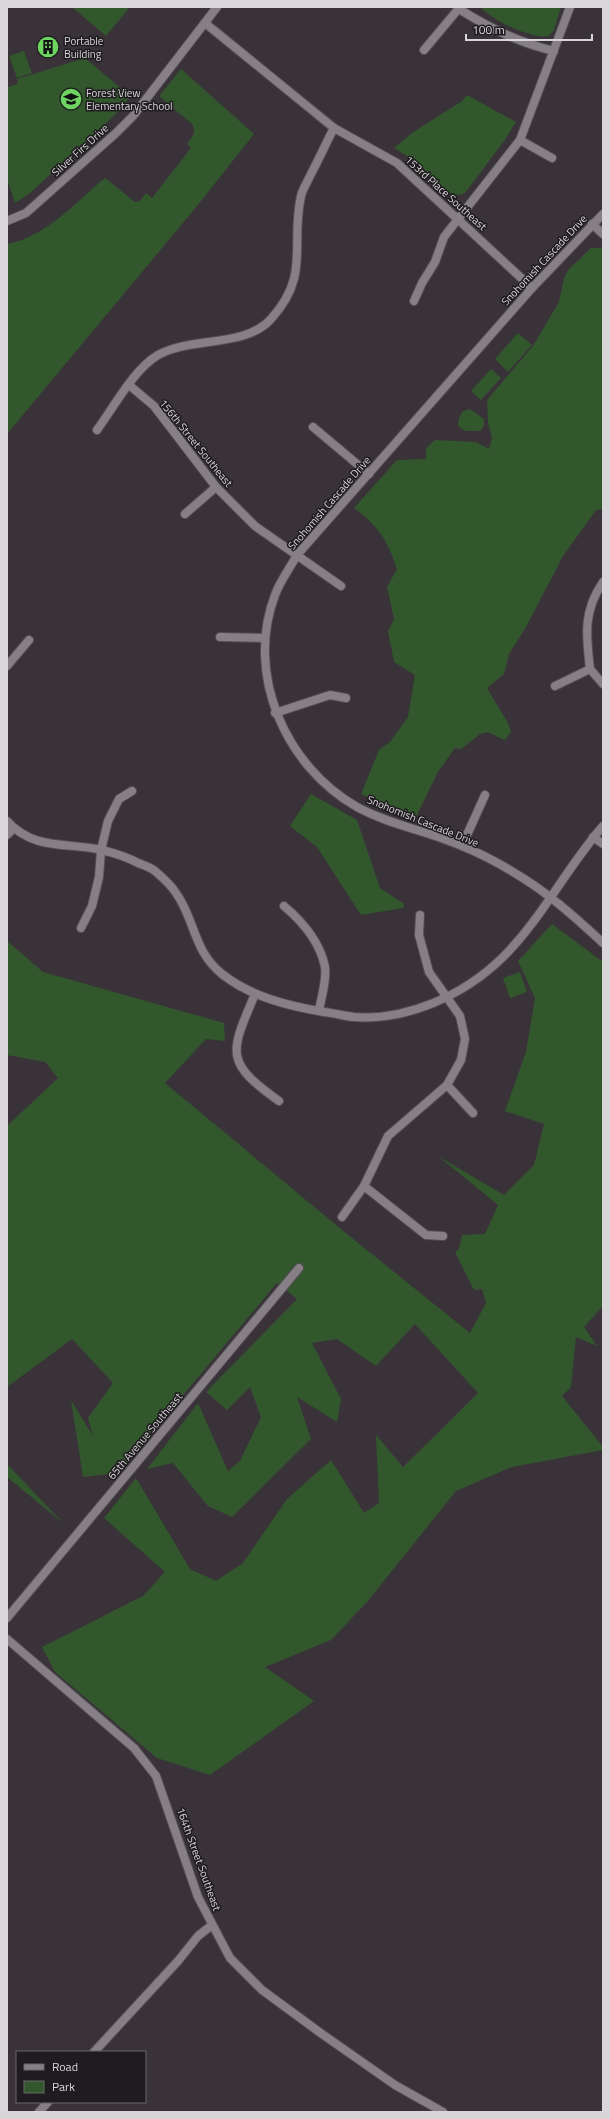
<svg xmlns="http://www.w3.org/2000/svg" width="610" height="2119" font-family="'Titillium Web',sans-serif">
  <rect width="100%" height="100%" fill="#393339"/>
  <!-- green -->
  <g fill="#32572d">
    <polygon points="72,7 130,7 106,36"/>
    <path d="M481 7H561L554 30 549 36C532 39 492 21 481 7Z"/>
    <polygon points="24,51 32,73 17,78 9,56"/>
    <polygon points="85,58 130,96 119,111 30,193 15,203 7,179 7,87 18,84 17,79"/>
    <path d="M181 69 254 134 197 206 7 434V244C46 237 76 202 105 178L135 202 140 201 146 193 152 198 191 148 187 144C192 137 197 132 192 124L160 97V95Z"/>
    <polygon points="467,95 516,122 504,141 465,193 459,195 447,192 407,156 394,148 412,133 462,101"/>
    <path d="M591 248H603V350L601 351 603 356V509L596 510 563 556 526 627 509 654 504 674 487 688 508 723 511 732 505 740 487 732 480 734 461 749 455 748 438 772 415 819 361 794 379 750 390 742 408 717 415 675 394 662 388 631 394 619 387 587 397 569C387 539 379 527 354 508L397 460 426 459V448L435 440 476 442 489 449 492 438 488 422 487 400 533 346 559 302 564 278 569 269Z"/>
    <polygon points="518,333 532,345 508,372 495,359"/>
    <polygon points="491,369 501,378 481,400 471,391"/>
    <path d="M470 409 484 419V426L480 431H465L458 426C459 417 460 410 470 409Z"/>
    <polygon points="311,794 357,820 380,888 404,904 403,908 361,915 317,847 290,826"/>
    <polygon points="552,924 603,962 603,1306 584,1327 597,1346 576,1337 571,1387 562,1396 603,1447 603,1450 512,1467 456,1491 367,1602 331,1640 265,1667 314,1701 210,1775 157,1758 55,1672 42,1647 143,1596 165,1572 104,1518 136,1478 190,1569 216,1581 243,1563 287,1499 331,1460 364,1513 379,1503 376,1435 403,1467 478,1393 415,1324 376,1366 337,1339 312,1343 341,1399 337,1422 297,1397 311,1439 232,1517 208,1506 173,1463 147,1469 198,1403 228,1471 240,1461 261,1417 250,1387 227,1410 206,1392 297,1299 277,1283 118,1473 83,1477 71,1400 93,1436 88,1418 113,1383 72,1339 7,1387 7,1126 58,1078 45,1062 7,1055 7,941 43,972 224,1023 225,1041 206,1039 165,1083 342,1230 470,1333 486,1303 482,1289 474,1290 455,1252 459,1249 462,1235 485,1234 498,1205 438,1156 504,1195 534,1165 544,1124 505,1111 526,1052 535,998 518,961"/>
    <polygon points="520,972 527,992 510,998 503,978"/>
    <polygon points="7,1464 63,1523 7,1477"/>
  </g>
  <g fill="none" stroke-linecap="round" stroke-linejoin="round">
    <!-- minor casing -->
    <g stroke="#544f54" stroke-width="10">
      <g id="minor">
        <path d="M459 9C489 28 519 43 554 51"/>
        <polyline points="205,23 334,128 397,163 532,288"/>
        <polyline points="424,50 460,7"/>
        <polyline points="520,140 552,158"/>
        <polyline points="592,224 603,234"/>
        <polyline points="414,301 422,283 435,262 444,237 520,140 570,7"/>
        <polyline points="129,385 154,406 216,487 255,526 341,586"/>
        <polyline points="313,427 369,474"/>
        <path d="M97 430C114 407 134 369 158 355 193 336 245 348 271 319 311 275 290 245 301 196 303 188 308 181 311 174 319 159 326 143 334 128"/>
        <polyline points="185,514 216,487"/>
        <polyline points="220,637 264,638"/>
        <polyline points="7,666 29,640"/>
        <path d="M590 669C586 635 583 611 603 582"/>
        <polyline points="590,669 603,684"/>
        <polyline points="555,686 590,669"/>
        <polyline points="275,713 330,695 346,698"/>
        <path d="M7 821C34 851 68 842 102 850 114 853 127 857 138 863 143 865 150 867 155 871 162 877 171 885 176 893 195 919 193 951 222 974 251 997 289 1006 324 1012 334 1013 344 1016 354 1017 407 1021 464 995 502 958 541 920 567 867 603 826"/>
        <polyline points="7,835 14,828"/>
        <polyline points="593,837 603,844"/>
        <polyline points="462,846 485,795"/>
        <path d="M284 906C303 922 320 942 325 967 327 980 321 998 319 1011"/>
        <polyline points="81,928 92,906 99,877 101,850 108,821 119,799 132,791"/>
        <path d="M255 994C230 1053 224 1062 279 1101"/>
        <polyline points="447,1085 473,1113"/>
        <polyline points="364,1186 426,1235 443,1236"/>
        <polyline points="342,1217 364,1186 388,1136 447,1085 461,1060 465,1039 460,1016 429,972 419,935 420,915"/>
        <polyline points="7,1618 299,1268"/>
        <polyline points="94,2052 178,1961 198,1936 212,1925"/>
        <polyline points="39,2112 48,2102"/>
      </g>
    </g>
    <!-- tertiary casing -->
    <g stroke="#544f54" stroke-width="10">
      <g id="tertiary">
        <path d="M603 214 532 288 297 555C290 568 280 581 275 595 245 674 285 766 357 807 390 825 428 831 462 846 479 853 497 862 513 872 546 891 575 917 603 943"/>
        <polyline points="7,221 26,213 115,134 133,116 217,7"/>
        <polyline points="7,1639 134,1748 156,1776 198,1897 230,1958 262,1990 322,2034 395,2085 443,2112"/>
      </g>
    </g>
    <!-- minor -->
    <use href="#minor" stroke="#868086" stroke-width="8"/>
    <!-- tertiary -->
    <use href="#tertiary" stroke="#868086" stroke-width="8"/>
  </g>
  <!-- icons -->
  <defs>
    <g id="building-disc" transform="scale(1.15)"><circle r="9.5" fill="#6dd361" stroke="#1e1c1e"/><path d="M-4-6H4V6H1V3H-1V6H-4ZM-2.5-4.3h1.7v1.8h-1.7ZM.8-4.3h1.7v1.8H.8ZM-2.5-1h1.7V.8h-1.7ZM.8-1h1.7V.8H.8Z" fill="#111"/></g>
    <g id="school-disc" transform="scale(1.15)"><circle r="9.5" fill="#6dd361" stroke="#1e1c1e"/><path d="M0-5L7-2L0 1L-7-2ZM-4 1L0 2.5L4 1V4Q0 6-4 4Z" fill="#111"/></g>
  </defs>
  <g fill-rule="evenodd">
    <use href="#building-disc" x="48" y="47"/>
    <use href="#school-disc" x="71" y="99"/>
  </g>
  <g text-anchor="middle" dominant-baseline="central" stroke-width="3" stroke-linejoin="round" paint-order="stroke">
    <!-- poi labels -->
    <g font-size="11" fill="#d9d6d9" stroke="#1e1c1e" text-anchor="start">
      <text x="64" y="41">Portable<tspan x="64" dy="13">Building</tspan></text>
      <text x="86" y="93">Forest View<tspan x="86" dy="13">Elementary School</tspan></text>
    </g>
    <!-- street labels -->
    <g font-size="11" fill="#d9d6d9" stroke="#1e1c1e">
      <text transform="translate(80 150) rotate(-42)">Silver Firs Drive</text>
      <text transform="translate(446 193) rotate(42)">153rd Place Southeast</text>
      <text transform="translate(544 260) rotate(-47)">Snohomish Cascade Drive</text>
      <text transform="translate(196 443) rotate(51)">156th Street Southeast</text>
      <text transform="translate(329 503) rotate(-49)">Snohomish Cascade Drive</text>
      <text transform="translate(423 821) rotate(22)">Snohomish Cascade Drive</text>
      <text transform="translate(145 1436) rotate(-50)">65th Avenue Southeast</text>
      <text transform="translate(199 1859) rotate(70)">164th Street Southeast</text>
    </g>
  </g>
  <!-- border -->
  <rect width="610" height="2119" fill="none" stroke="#d9d6d9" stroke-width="16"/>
  <!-- legend -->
  <rect x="16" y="2051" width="130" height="52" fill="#1e1c1e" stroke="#696669"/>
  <rect x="24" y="2064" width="20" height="6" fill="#868086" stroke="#696669"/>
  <text x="52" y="2071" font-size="12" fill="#d9d6d9">Road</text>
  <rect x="24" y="2081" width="20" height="12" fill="#32572d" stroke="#696669"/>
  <text x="52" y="2091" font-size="12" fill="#d9d6d9">Park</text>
  <!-- scale -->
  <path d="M466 34v6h126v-6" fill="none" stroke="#d9d6d9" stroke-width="2"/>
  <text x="472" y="34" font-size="12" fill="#d9d6d9" stroke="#1e1c1e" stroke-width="3" paint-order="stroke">100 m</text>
</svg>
